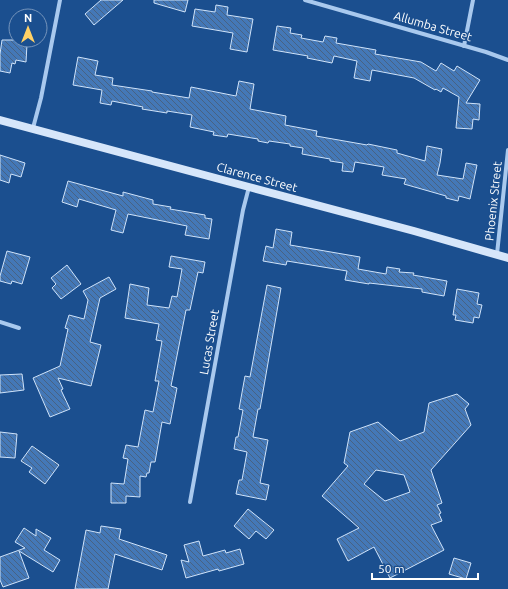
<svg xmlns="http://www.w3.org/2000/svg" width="508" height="589" font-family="Ubuntu,sans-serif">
  <defs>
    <pattern id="building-back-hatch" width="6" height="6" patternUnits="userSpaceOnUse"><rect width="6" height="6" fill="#4478b7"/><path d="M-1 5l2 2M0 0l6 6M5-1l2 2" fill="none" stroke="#486282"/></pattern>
  </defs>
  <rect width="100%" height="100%" fill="#1b4f8f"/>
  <!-- building -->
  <g fill="url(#building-back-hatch)" stroke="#cfe3fa" fill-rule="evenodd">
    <polygon points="101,0 123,0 94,25 85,14"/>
    <polygon points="154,0 188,0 185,12 154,3"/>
    <polygon points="216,5 228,7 227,15 253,19 247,52 230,49 233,33 192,26 195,9 215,12"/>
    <polygon points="277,26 291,28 290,33 302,35 301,38 323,42 325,36 337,38 336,43 376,50 375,54 421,62 436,71 441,63 454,71 457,66 480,80 466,103 480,104 479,120 473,119 472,129 456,128 459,97 443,88 441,92 436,89 435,90 414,78 372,70 370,81 354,78 357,61 334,56 332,63 307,58 308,56 273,50"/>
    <polygon points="2,40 23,40 22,43 27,44 26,62 16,60 15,64 12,63 10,73 0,71 0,54"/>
    <polygon points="78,57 98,61 95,75 113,78 112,85 152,91 152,92 189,98 191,87 236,96 239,81 254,84 250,109 286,116 285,125 317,131 316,136 367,145 368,144 397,150 397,153 425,161 427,146 442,149 440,163 437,175 463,179 466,163 477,165 470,199 459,196 458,201 446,198 446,196 404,184 406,179 382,175 384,167 355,162 353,172 342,171 343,163 330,161 330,159 302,154 303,148 290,146 290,144 269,141 268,143 258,141 258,139 228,134 227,137 213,135 214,132 190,127 192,115 167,111 167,113 142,109 143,107 112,101 111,105 100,103 102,90 73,85"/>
    <polygon points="0,155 25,163 21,177 11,174 9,183 0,180"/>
    <polygon points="68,181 123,196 123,192 153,200 153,204 171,207 170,209 205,215 205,218 212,219 209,239 185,235 187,226 128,214 123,233 111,230 116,210 79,199 77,207 62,202"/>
    <polygon points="276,229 292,232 290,245 360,257 358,269 386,274 387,267 400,269 399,272 414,273 413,275 447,281 444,296 422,292 422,289 369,283 369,284 345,280 347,271 287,261 286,265 263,261 266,246 273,248"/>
    <polygon points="7,251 30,257 22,284 12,281 11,284 0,281 0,276"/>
    <polygon points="171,256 205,262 203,273 198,272 190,310 186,310 171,386 177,388 170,424 162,422 155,462 151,462 149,473 147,473 146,477 140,476 140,497 126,496 126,503 111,503 111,483 124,484 128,459 123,458 126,445 138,447 145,410 153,412 159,381 155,381 162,341 156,340 159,324 125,318 130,284 149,288 147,305 169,308 172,296 177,297 182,269 169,267"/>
    <polygon points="67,265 81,284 61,299 52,288 56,284 51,278"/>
    <polygon points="109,277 116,289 100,298 90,342 101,345 91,386 58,378 63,389 61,390 70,409 50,417 33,378 60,366 68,329 65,328 69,315 84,319 88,300 83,291"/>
    <polygon points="267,285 281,288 260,409 258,409 253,437 268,440 260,483 269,485 266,500 236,494 239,480 242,480 247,452 234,449 236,437 238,437 243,410 239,409 245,376 250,377"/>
    <polygon points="457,289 479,293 477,304 482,305 479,318 474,317 473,323 455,320 456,315 453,315"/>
    <polygon points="22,374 24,390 0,393 0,375"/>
    <path d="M457 394 469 404 465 409 471 425 431 470 442 503 437 505 441 513 439 514 442 521 431 525 444 550 390 578 374 547 348 561 337 539 359 528 322 496 348 466 344 463 350 432 378 422 400 441 424 432 429 403ZM376 470 404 475 410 492 385 501 364 484Z"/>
    <polygon points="0,432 17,434 15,458 0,457"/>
    <polygon points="32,446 59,465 45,484 29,472 32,468 21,461"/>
    <polygon points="248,509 274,530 266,539 256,531 249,539 234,526"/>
    <polygon points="101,526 121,529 119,539 167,555 162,570 115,554 108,589 75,589 86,530 100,533"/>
    <polygon points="24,528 36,536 36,529 51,538 44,550 60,560 53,572 19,551 29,578 3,587 0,580 0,557 25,548 15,542"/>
    <polygon points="199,541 203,556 225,550 226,553 240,549 244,564 219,571 218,569 186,578 181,560 189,562 184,545"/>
    <polygon points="454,558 471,563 466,579 449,574"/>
  </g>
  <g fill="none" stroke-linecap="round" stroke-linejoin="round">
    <!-- minor -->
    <g stroke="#a9c9ee" stroke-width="4">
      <polyline points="305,0 486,52 508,60"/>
      <polyline points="464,46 473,0"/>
      <polyline points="33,128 41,98 60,0"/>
      <polyline points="497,254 508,150"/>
      <polyline points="0,322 19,328"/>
      <polyline points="190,502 243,210 249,187"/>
    </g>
    <!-- secondary -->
    <polyline stroke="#d6e6fa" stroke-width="8" points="0,120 249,187 414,231 508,258"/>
  </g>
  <g text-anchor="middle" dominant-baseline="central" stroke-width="3" stroke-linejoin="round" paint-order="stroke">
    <!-- street labels -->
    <g font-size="12" fill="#fff" stroke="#1b4f8f">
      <text transform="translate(433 26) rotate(16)">Allumba Street</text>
      <text transform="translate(257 177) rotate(15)">Clarence Street</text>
      <text transform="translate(493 201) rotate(-84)">Phoenix Street</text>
      <text transform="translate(209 342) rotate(-80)">Lucas Street</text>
    </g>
  </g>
  <!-- north arrow -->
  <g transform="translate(28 28)"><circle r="19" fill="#1b4f8f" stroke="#7695bc"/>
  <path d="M0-3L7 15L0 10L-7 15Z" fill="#ffd166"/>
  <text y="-6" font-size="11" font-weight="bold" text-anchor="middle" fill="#ffffff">N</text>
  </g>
  <!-- scale -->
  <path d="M372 573v6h106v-6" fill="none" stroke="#ffffff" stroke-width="2"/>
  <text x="378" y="573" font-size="12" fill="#ffffff" stroke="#1b4f8f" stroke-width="3" paint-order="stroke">50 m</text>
</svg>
